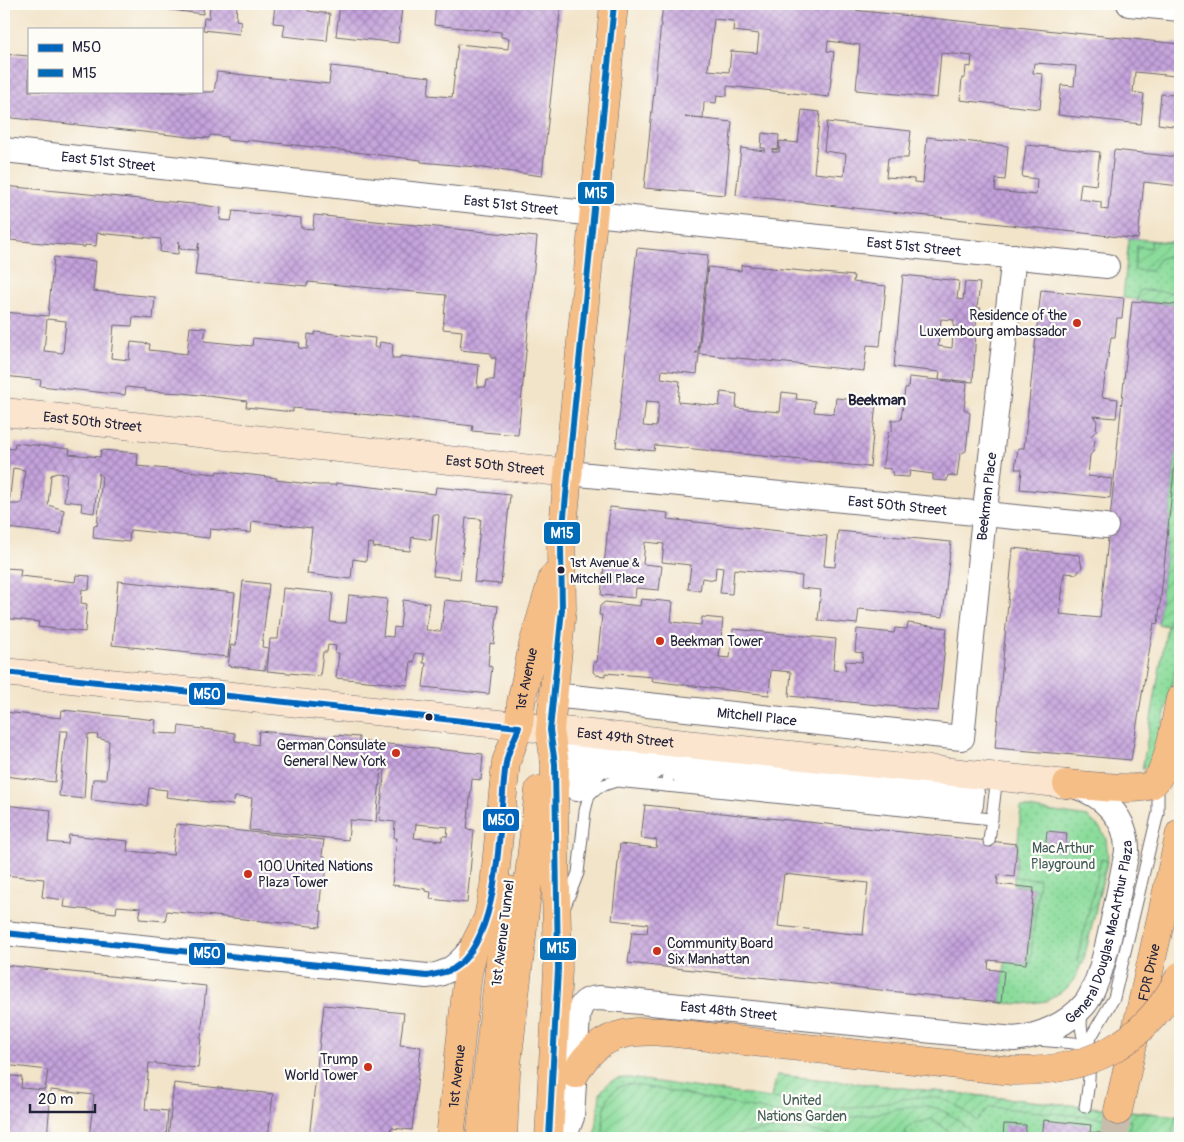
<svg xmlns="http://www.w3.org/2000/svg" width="1184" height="1142" font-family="Pangolin,sans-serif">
  <defs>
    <pattern id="grass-dots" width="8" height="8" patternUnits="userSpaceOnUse" patternTransform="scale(1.25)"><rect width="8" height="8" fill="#8bdc9b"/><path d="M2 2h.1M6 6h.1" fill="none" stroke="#78bc86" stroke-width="1.8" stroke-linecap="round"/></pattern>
    <pattern id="garden-furrows" width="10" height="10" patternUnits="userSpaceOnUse" patternTransform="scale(1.25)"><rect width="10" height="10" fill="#8bdc9b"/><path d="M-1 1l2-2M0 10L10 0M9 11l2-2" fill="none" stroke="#78bc86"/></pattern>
    <pattern id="building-cross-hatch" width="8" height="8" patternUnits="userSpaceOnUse" patternTransform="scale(1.25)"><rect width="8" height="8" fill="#c5a3dc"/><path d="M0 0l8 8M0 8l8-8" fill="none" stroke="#a084b4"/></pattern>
  </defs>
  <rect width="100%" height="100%" fill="#fdfcf7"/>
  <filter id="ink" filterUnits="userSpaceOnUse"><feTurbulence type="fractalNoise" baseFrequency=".02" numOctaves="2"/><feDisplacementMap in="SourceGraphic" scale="10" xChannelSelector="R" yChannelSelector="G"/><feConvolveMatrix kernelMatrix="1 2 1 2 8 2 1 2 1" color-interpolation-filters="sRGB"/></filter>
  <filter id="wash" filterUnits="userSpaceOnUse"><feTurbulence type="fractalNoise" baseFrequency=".0096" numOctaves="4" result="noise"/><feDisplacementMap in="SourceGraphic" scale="20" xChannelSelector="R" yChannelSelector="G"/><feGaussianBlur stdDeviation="1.12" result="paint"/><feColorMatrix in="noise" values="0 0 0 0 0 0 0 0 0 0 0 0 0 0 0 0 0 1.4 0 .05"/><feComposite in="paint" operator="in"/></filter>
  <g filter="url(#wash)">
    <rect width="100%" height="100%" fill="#f2e4c9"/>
    <!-- grass -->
    <g fill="url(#grass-dots)" stroke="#567f6b">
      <polygon points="1129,238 1180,243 1180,305 1123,298"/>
      <polygon points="1180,414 1180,651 1154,760 1142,770 1167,626 1158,624"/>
      <polygon points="1021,807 1088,817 1101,829 1106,839 1108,858 1084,958 1075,978 1067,988 1047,1001 1023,1004 1001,1003 1005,961 1026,963 1034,888 1014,885"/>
      <path d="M777 1075 1180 1116V1138H595L600 1094C606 1082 616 1077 629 1078L771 1098 773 1087H776Z"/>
    </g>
    <!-- garden -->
    <g fill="url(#garden-furrows)" stroke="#567f6b">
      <polygon points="1151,241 1180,243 1180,257 1167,256 1159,259 1151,271 1134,270 1137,246 1150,248"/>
      <polygon points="1143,290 1180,293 1180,305 1137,301 1139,291"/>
      <polygon points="1180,414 1180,513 1178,533 1180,539 1180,572 1168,626 1158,624"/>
      <polygon points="1101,859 1107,861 1083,963 1077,961"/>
      <polygon points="1014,877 1039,879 1030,964 1026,964 1034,888 1014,885"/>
      <path d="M777 1075 1176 1116 1171 1138H1127L1131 1121 990 1107 976 1121C934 1079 904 1104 855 1107 827 1109 798 1102 771 1098Z"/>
      <path d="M627 1084C701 1094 773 1119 848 1117 900 1116 923 1085 969 1130L963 1136 957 1137 932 1119 913 1124 906 1130V1138H846L806 1130 782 1129 763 1130 723 1138H602C605 1115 600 1092 627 1084Z"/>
    </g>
    <g id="blocks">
      <!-- building -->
      <g fill="url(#building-cross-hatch)" fill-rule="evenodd">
        <polygon points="4,4 10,4 5,54 4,54"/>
        <polygon points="123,4 204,4 203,14"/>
        <polygon points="210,4 237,4 236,20 241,21 239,34 203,30 204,18 209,18"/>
        <polygon points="275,4 309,4 308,11 330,14 327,41 283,36 285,24 273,23"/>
        <polygon points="340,4 406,4 406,7 402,8 398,43 336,36"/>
        <polygon points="436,4 561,4 542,176 476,167 421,162 421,160 322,148 247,140 247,142 227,140 227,137 210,135 209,138 190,137 4,117 4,54 29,56 29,91 214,92 217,72 329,84 331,66 430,77 428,95 452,97 458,44 508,49 509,38 501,37 501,32 434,25"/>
        <path d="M663 4H795L1180 44V127L1158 124 1161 94 1174 95 1176 76 1135 72 1133 92 1144 94 1141 124 1058 115 1061 85 1074 86 1076 66 1034 63 1033 73 1043 74 1040 109 960 100 962 78H965L966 66 971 67 972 56 954 54 941 53 937 98 856 90 860 45 828 41 827 51 834 52 829 97 727 86V96L717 95 716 103 704 102 703 119 685 117 732 122 725 195 644 188ZM714 19 734 21 733 31 759 34 757 53 731 51 729 72 708 70Z"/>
        <polygon points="802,110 820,112 814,173 844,176 846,154 824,151 827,122 911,131 908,158 888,158 886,177 914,179 914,182 923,183 927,137 1008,146 1005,180 996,179 995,191 1036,195 1037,179 1022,177 1026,145 1100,152 1096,185 1081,183 1079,199 1101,202 1101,209 1108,210 1114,150 1178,157 1180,151 1180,186 1144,182 1138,239 736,195 741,148 765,151 765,148 761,148 762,133 779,135 778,150 773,149 772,152 779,152 780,141 798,143"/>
        <path d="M4 186 203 205 221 208 220 220 231 221 233 211 301 218V228L313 229 314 215 537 237 518 435 472 431 473 426 394 417 293 408V412L246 407 247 401 183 393 145 391V389L126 387 125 395 40 386 41 380 4 376V312L48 316 54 257 96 261 93 291 155 297 153 319 133 317 132 326 114 325 111 358 129 360 131 342 150 344 149 350 187 354 190 327 206 328 204 341 252 346 253 338 300 343 299 348 307 349 308 334 315 335V332L375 338 374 347 379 348 380 342 393 344 392 358H400V356L479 365 477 387H486L487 380H494L496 358H491V353L460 350 462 331 443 329 446 295 308 282 307 286 195 275 199 243 197 250 180 249 179 241 178 254 160 252 161 239 97 233 96 246 85 245V247L10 240 11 232 4 231ZM47 319 66 321 63 353 44 351Z"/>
        <polygon points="1179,228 1180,228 1180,243 1177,243"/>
        <path d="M637 248 708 255 698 351 695 353H699L708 267 741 271V265L854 276 853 282 886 286 880 346 867 345 864 371 699 354 697 374 662 370 661 378 680 381 678 402 719 406 721 392 737 394 736 408 780 412 782 392 797 394 796 399 815 401 814 412 834 414 836 398 876 402 870 467 655 445 654 451 616 447ZM646 401 659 402 656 427 643 426Z"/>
        <path d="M903 275 959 281 957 299 963 300 965 282 980 283 977 308H981L980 313 977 312 973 382 939 379 940 372 894 367ZM941 319 954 320 952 348 938 346Z"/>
        <polygon points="1041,290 1124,298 1122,318 1117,318 1115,337 1111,337 1102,397 1118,399 1116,418 1093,416 1097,421 1096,431 1091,436 1095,440 1093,452 1090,455 1088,476 1112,479 1110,498 1020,489 1022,469 1015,469 1018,448 1024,448"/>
        <polygon points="1132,301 1180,305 1180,414 1158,624 1154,623 1131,760 995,748 1013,548 1079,555 1082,567 1077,574 1064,573 1060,614 1100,618"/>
        <polygon points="909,377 967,383 964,409 970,413 966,451 960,454 957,477 948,475 947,481 933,480 933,474 910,471 909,477 893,476 891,469 882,468 888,433 892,430 892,420 901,420 905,388 908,388"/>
        <polygon points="15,443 70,449 69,454 100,457 101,450 138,453 137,466 216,474 217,471 277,478 276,480 317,485 336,485 336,483 435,494 436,487 510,495 501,584 474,582 481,519 466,518 460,579 433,576 439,515 433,514 431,540 412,537 410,551 373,547 374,544 368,543 366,561 353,559 351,579 307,574 312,528 252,521 251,533 210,529 209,538 130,530 129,542 93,538 94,525 97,526 102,477 99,473 94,513 81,511 82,503 64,501 67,474 57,473 51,475 48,505 64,510 61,534 6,528 9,504 18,504 22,503 25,470 13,468 9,504 4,503 4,448 14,449"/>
        <polygon points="610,507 668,513 667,519 827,536 824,566 835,567 838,531 951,542 943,617 859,609 857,624 818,620 821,590 801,588 802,576 734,569 732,594 720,593 723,568 716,567 715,580 702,578 700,591 688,589 691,565 662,562 664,544 645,542 643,564 662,566 659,590 636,588 635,598 601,595"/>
        <polygon points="4,568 21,569 20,576 75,582 76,575 90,576 89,590 82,589 81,603 87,604 85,632 38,627 39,622 4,618"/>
        <polygon points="118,581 235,593 228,657 112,645"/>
        <polygon points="243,581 269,584 262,647 268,648 265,670 228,666 231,645 236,645"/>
        <polygon points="283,588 333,593 330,622 339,623 346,623 349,595 387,599 383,636 393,637 394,627 400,628 403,600 429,603 426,630 441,631 445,600 498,606 494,644 490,643 488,666 492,667 489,694 423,687 426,663 423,663 424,654 415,653 414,662 411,661 408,685 336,678 339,653 335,653 336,646 328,645 327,652 323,652 320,676 267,671 270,639 278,639"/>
        <polygon points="641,599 673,602 671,622 701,625 702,617 723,619 719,657 730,658 733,629 836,639 833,670 845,671 846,661 862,662 863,653 855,652 857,629 894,633 895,628 907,629 908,623 947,628 938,711 789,696 791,672 771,670 769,695 652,681 653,677 605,673 605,676 596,675 593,672 594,662 597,662 602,615 599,615 600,606 605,602 640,606"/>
        <path d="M62 710 156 720 154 733 178 734 179 726 235 733V741L258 745 259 731 334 738 335 735 359 737V741L483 754 481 780 472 779 467 829 474 830 467 903 430 899 431 892 425 891V889L392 885 397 838H394L395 822 379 820 385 770 381 769 376 822 350 820 348 840 249 830 252 798 235 797 233 805 166 797 167 790 149 788 147 806 91 800 93 779H106L109 741 97 738 98 735 88 734 84 799 59 796 65 738H67L68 731H60L55 782 4 776V712L61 718ZM416 824 448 827 447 836H442V841L414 838Z"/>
        <polygon points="4,805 51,810 48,842 68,844 69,835 128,841 127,851 173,855 176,824 324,840 322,855 325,856 324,865 327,865 325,882 322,882 319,911 322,911 320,927 167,911 165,921 139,919 141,908 117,906 116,913 64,907 65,900 42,897 44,879 4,875"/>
        <path d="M645 805 1017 844 1014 877 998 875 997 884 1034 888 1026 964 989 960 988 969 1004 971 1001 1003 628 963 632 932 647 933 648 924 612 920 620 844 656 848 657 840 641 838ZM784 874 868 883 863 935 778 926Z"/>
        <polygon points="1047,831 1067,833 1065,852 1045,850"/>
        <polygon points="4,965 206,986 198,1068 149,1063 145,1109 168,1111 166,1138 89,1138 94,1095 51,1090 47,1138 4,1138 4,1075 22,1077 21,1088 45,1090 48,1070 4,1065"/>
        <polygon points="324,1005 404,1013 400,1045 421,1047 412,1130 391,1128 390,1138 309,1138"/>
        <polygon points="174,1083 273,1094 268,1138 168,1138"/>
        <polygon points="1044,1120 1091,1125 1090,1132 1102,1133 1102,1138 1042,1138"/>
        <polygon points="1004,1124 1026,1125 1025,1138 1003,1138"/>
      </g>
    </g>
  </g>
  <g filter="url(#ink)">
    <use href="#blocks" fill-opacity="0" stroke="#6b666d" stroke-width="1"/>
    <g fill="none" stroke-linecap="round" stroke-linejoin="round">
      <!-- highway-tunnel -->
      <polyline stroke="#c8bdad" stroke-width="28" stroke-dasharray="28 14" stroke-linecap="butt" points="1114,1138 1118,1111"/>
      <!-- lane casing -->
      <g stroke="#6b666d" stroke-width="13">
        <g id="lane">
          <polyline points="667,786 671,742"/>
          <polyline points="989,841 997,777"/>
          <polyline points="565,906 578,873 585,811 589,795 598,787 616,781 992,819"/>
          <path d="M1083 1010C1078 1028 1084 1039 1088 1056 1091 1073 1088 1091 1085 1107"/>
          <polyline points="1037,1040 1074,1043 1085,1047"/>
          <polyline points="1085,1047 1114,998 1158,813 1158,794 1152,784"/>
        </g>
      </g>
      <!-- street casing -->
      <g stroke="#6b666d" stroke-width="26">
        <g id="street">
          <polyline points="1129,4 1180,9"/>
          <path id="s1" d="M4 150 632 218 1107 266"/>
          <path id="s2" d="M569 473 1106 526"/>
          <path id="s3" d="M553 695 962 738 982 536 1014 256"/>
          <polygon points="579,750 657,759 656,765 651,769 600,764 577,789 571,758"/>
          <polygon points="684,762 972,793 971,805 683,773"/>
          <path d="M4 933 427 976C448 976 463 960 475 944"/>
          <path id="s4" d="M564 1138 572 1117 578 1015C581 1002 587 998 600 998L1014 1039C1040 1036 1067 1025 1085 1004 1105 980 1119 886 1127 852 1128 819 1104 795 1074 786"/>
        </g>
      </g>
      <!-- secondary casing -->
      <g stroke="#6b666d" stroke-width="29">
        <g id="secondary">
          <path id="s5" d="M4 412 569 473"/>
          <path id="s6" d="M4 672 1067 784"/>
        </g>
      </g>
      <!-- primary casing -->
      <g stroke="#6b666d" stroke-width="29">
        <g id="primary">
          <path id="s7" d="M450 1138 468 973 475 944 488 918 494 887 506 762 519 727 521 703 533 645 553 577"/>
          <polyline points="480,1138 508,890"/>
          <polyline points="503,1138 506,1073 539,790"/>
          <polyline points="549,1138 558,969 554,811 555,764 550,730 562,609 561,547 614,4"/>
        </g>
      </g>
      <!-- highway casing -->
      <g stroke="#6b666d" stroke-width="29">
        <g id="highway">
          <path d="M1067 784C1085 785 1138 792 1151 785 1168 775 1176 718 1180 699"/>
          <path d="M575 1074C603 1021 649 1030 700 1036"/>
          <path id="s8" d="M1118 1111 1180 833"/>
        </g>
      </g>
      <!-- lane -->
      <use href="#lane" stroke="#fff" stroke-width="11"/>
      <!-- street -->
      <use href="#street" stroke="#fff" stroke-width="24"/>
      <!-- secondary -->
      <use href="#secondary" stroke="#fbe5cf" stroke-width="28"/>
      <!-- primary -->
      <use href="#primary" stroke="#f6be87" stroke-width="28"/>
      <!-- highway -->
      <use href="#highway" stroke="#f6be87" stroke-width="28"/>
      <!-- highway-bridge casing -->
      <g stroke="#6b666d" stroke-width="29" stroke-linecap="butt">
        <path id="highway-bridge" d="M700 1036 1012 1071C1089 1072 1143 1046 1180 976"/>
      </g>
      <!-- highway-bridge -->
      <use href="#highway-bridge" stroke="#f6be87" stroke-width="28"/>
      <!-- bus-1 casing -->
      <g stroke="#fdfcf7" stroke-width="10">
        <path id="bus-1" d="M4 672 519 727C515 739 508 750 506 763 498 815 504 938 453 969 446 973 435 974 427 976L4 933"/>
      </g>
      <!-- bus-2 casing -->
      <g stroke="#fdfcf7" stroke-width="10">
        <polyline id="bus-2" points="549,1138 558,969 555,764 550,730 562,609 561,547 614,4"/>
      </g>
      <!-- bus-1 -->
      <use href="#bus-1" stroke="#0065bd" stroke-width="6"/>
      <!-- bus-2 -->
      <use href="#bus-2" stroke="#006cb7" stroke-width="6"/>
    </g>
  </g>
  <!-- markers -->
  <g fill="#c8321e" stroke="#fdfcf7" stroke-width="2">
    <circle cx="1077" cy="323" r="5"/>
    <circle cx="660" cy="641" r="5"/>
    <circle cx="396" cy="753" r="5"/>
    <circle cx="248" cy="874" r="5"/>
    <circle cx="657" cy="951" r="5"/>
    <circle cx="368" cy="1067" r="5"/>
  </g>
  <g fill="#22223b" stroke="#fdfcf7" stroke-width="2">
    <circle cx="561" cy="570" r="4.5"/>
    <circle cx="429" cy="717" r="4.5"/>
  </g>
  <g text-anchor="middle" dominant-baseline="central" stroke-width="4.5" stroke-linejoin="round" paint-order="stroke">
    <!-- bus labels -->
    <g font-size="13" fill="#22223b" stroke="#fdfcf7" text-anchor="start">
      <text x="570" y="563">1st Avenue &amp;<tspan x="570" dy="16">Mitchell Place</tspan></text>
    </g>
    <!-- street labels -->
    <g font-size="14" fill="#22223b" stroke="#fdfcf7">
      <text stroke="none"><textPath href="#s1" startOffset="105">East 51st Street</textPath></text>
      <text stroke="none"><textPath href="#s1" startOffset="510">East 51st Street</textPath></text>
      <text stroke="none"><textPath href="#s1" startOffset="915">East 51st Street</textPath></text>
      <text stroke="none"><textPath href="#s5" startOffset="89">East 50th Street</textPath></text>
      <text stroke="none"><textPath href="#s5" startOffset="494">East 50th Street</textPath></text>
      <text stroke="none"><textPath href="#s3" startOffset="654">Beekman Place</textPath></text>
      <text stroke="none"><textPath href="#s2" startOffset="330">East 50th Street</textPath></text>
      <text stroke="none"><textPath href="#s7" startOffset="468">1st Avenue</textPath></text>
      <text stroke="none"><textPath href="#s3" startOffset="205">Mitchell Place</textPath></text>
      <text stroke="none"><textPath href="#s6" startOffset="625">East 49th Street</textPath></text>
      <text stroke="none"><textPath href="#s4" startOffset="725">General Douglas MacArthur Plaza</textPath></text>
      <text transform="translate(503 933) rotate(-83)">1st Avenue Tunnel</text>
      <text stroke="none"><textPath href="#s8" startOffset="142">FDR Drive</textPath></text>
      <text stroke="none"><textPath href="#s4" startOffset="285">East 48th Street</textPath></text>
      <text stroke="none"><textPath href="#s7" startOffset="62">1st Avenue</textPath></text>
    </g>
    <!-- poi labels -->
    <g font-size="14" fill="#22223b" stroke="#fdfcf7" text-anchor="end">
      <text x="1067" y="315">Residence of the<tspan x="1067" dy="16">Luxembourg ambassador</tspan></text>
      <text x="670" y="641" text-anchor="start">Beekman Tower</text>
      <text x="386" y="745">German Consulate<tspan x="386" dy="16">General New York</tspan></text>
      <text x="258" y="866" text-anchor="start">100 United Nations<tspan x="258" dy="16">Plaza Tower</tspan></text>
      <text x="667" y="943" text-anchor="start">Community Board<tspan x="667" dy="16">Six Manhattan</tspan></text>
      <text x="358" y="1059">Trump<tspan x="358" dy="16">World Tower</tspan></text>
    </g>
    <!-- park labels -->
    <g font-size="14" fill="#425a58" stroke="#fdfcf7">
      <text x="1063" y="848">MacArthur<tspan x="1063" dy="16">Playground</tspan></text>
      <text x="802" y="1100">United<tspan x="802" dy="16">Nations Garden</tspan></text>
    </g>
    <!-- neighbourhood labels -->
    <g font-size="15" font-weight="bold" fill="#22223b" stroke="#fdfcf7">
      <text x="877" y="400">Beekman</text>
    </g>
  </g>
  <g stroke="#fdfcf7" stroke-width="2">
    <rect x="577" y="181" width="38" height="24" rx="5" fill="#006cb7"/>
    <rect x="543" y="521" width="38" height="24" rx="5" fill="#006cb7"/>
    <rect x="188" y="682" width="38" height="24" rx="5" fill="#0065bd"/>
    <rect x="482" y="808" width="38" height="24" rx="5" fill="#0065bd"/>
    <rect x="539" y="937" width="38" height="24" rx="5" fill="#006cb7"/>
    <rect x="188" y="942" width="38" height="24" rx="5" fill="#0065bd"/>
  </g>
  <g font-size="14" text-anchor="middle" font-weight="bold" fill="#fff">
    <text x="596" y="198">M15</text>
    <text x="562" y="538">M15</text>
    <text x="207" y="699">M50</text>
    <text x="501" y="825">M50</text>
    <text x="558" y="953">M15</text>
    <text x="207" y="958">M50</text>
  </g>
  <!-- margin -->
  <rect width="1184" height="1142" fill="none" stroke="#fdfcf7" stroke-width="20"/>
  <!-- legend -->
  <rect x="28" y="28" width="175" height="65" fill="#fdfcf7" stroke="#a5a5ac"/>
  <rect x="38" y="44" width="25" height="8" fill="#0065bd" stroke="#a5a5ac"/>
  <text x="72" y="52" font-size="15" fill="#22223b">M50</text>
  <rect x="38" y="69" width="25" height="8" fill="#006cb7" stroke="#a5a5ac"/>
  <text x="72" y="78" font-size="15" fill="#22223b">M15</text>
  <!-- scale -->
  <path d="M30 1104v8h65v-8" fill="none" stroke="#22223b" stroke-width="2.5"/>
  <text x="38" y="1104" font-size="15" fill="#22223b" stroke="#fdfcf7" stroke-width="4" paint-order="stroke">20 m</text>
</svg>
